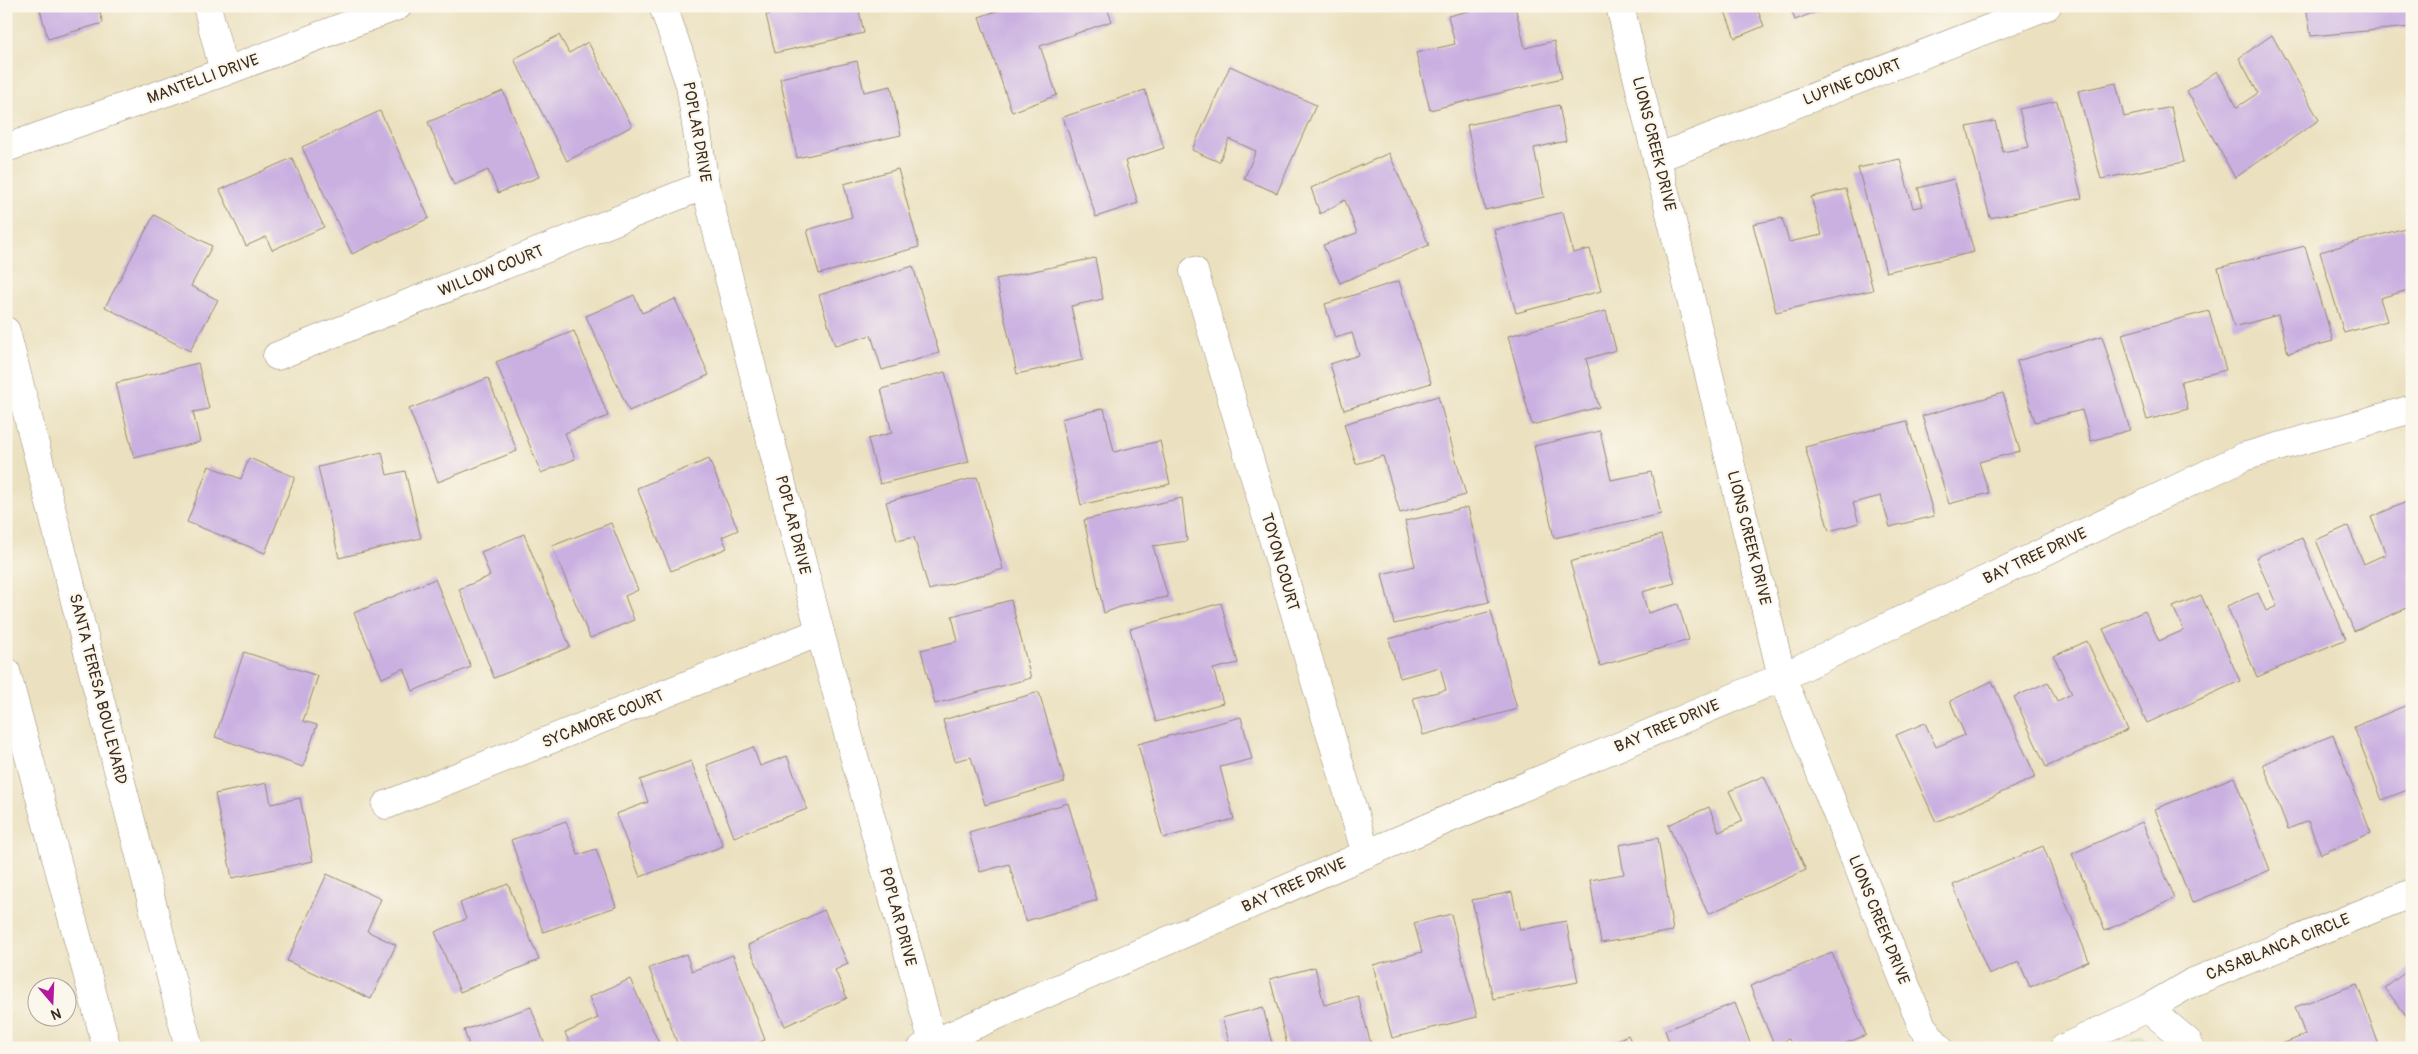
<svg xmlns="http://www.w3.org/2000/svg" width="2418" height="1054" font-family="Pangolin,sans-serif">
  <rect width="100%" height="100%" fill="#fbf7ec"/>
  <filter id="ink" filterUnits="userSpaceOnUse"><feTurbulence type="fractalNoise" baseFrequency=".02" numOctaves="2"/><feDisplacementMap in="SourceGraphic" scale="10" xChannelSelector="R" yChannelSelector="G"/><feConvolveMatrix kernelMatrix="1 2 1 2 8 2 1 2 1" color-interpolation-filters="sRGB"/></filter>
  <filter id="wash" filterUnits="userSpaceOnUse"><feTurbulence type="fractalNoise" baseFrequency=".0096" numOctaves="4" result="noise"/><feDisplacementMap in="SourceGraphic" scale="20" xChannelSelector="R" yChannelSelector="G"/><feGaussianBlur stdDeviation="1.12" result="paint"/><feColorMatrix in="noise" values="0 0 0 0 0 0 0 0 0 0 0 0 0 0 0 0 0 1.4 0 .05"/><feComposite in="paint" operator="in"/></filter>
  <g filter="url(#wash)">
    <rect width="100%" height="100%" fill="#ebe1c0"/>
    <!-- green -->
    <polygon fill="#a7da89" stroke="#718254" points="2141,1036 2155,1048 2117,1048"/>
    <g id="blocks">
      <!-- building -->
      <g fill="#cab0e1">
        <polygon points="39,6 98,6 103,23 48,39"/>
        <polygon points="787,6 858,6 864,33 775,53 766,15 788,10"/>
        <polygon points="1011,6 1106,6 1112,21 1040,46 1057,95 1012,112 979,17"/>
        <polygon points="1489,6 1515,6 1525,48 1554,41 1562,78 1430,110 1416,53 1455,44 1448,16"/>
        <polygon points="1723,6 1756,6 1764,26 1735,38"/>
        <polygon points="1790,6 1830,6 1795,20"/>
        <polygon points="2306,6 2408,6 2411,27 2311,36"/>
        <polygon points="559,35 569,53 588,42 632,126 567,161 514,59"/>
        <polygon points="2272,35 2319,120 2235,178 2187,91 2217,71 2237,107 2258,93 2239,58"/>
        <polygon points="857,61 864,92 891,86 901,135 797,158 780,78"/>
        <polygon points="1230,66 1316,105 1277,193 1244,179 1256,151 1229,139 1219,162 1192,150"/>
        <polygon points="2116,83 2124,117 2171,107 2184,162 2101,179 2078,91"/>
        <polygon points="1145,90 1164,148 1125,161 1138,203 1096,217 1063,117"/>
        <polygon points="503,91 539,177 498,193 488,170 454,185 428,122"/>
        <polygon points="2057,101 2082,198 1990,218 1967,127 1995,121 2003,152 2029,147 2019,109"/>
        <polygon points="1559,105 1566,141 1534,148 1544,197 1485,210 1467,125"/>
        <polygon points="380,111 429,218 352,254 302,147"/>
        <polygon points="1389,153 1429,245 1340,283 1323,245 1357,233 1345,200 1320,214 1311,188"/>
        <polygon points="292,158 324,227 272,250 266,237 246,246 220,190"/>
        <polygon points="1900,159 1913,208 1923,206 1918,188 1954,179 1974,252 1886,272 1858,168"/>
        <polygon points="898,169 919,247 819,274 807,230 852,217 844,184"/>
        <polygon points="1846,189 1873,290 1776,312 1753,224 1782,218 1789,242 1822,235 1811,197"/>
        <polygon points="1563,212 1573,253 1590,249 1601,291 1516,313 1494,230"/>
        <polygon points="154,215 212,246 191,286 218,300 190,351 105,307"/>
        <polygon points="2405,228 2412,251 2412,289 2380,298 2387,321 2344,333 2320,252"/>
        <polygon points="2305,246 2333,341 2288,353 2278,315 2234,327 2218,268"/>
        <polygon points="1095,258 1103,299 1071,306 1083,360 1017,374 996,279"/>
        <polygon points="913,266 939,353 882,370 871,335 835,346 819,295"/>
        <polygon points="1399,281 1431,383 1344,410 1330,364 1359,355 1352,333 1335,338 1325,304"/>
        <polygon points="634,295 642,313 675,299 709,375 629,411 586,316"/>
        <polygon points="1606,311 1616,350 1586,359 1599,407 1532,425 1508,336"/>
        <polygon points="2209,311 2226,370 2181,381 2188,409 2147,420 2122,334"/>
        <polygon points="574,331 608,416 565,433 575,459 541,473 496,362"/>
        <polygon points="2102,336 2130,430 2091,441 2082,410 2035,422 2017,361"/>
        <polygon points="198,363 209,409 193,412 200,442 134,458 116,383"/>
        <polygon points="945,372 969,462 880,484 868,439 892,433 881,389"/>
        <polygon points="488,378 517,451 438,482 409,409"/>
        <polygon points="2003,393 2020,451 1979,462 1989,493 1949,504 1922,416"/>
        <polygon points="1438,396 1466,495 1400,513 1383,456 1356,464 1344,424"/>
        <polygon points="1104,408 1114,452 1160,441 1170,484 1081,505 1061,419"/>
        <polygon points="1907,421 1934,516 1890,527 1881,496 1853,503 1859,523 1829,531 1805,447"/>
        <polygon points="1600,431 1611,480 1651,472 1661,514 1554,538 1534,446"/>
        <polygon points="382,452 387,475 405,471 421,538 339,558 318,467"/>
        <polygon points="249,458 295,477 265,553 187,522 209,466 241,479"/>
        <polygon points="709,459 738,530 722,537 727,548 671,571 637,488"/>
        <polygon points="977,477 1003,569 929,590 914,537 897,541 886,502"/>
        <polygon points="1182,498 1187,541 1153,546 1168,597 1128,604 1104,613 1084,520"/>
        <polygon points="2409,501 2412,508 2412,606 2354,631 2316,540 2348,526 2364,564 2386,554 2371,517"/>
        <polygon points="1468,507 1489,602 1394,624 1382,574 1415,566 1405,521"/>
        <polygon points="611,523 638,590 625,596 634,620 590,638 552,546"/>
        <polygon points="524,534 570,647 494,678 459,589 490,576 481,552"/>
        <polygon points="1661,535 1675,583 1642,592 1648,613 1678,604 1689,640 1600,666 1570,562"/>
        <polygon points="2302,538 2346,639 2257,677 2227,606 2258,593 2266,611 2277,606 2256,557"/>
        <polygon points="435,579 471,667 413,691 404,668 382,678 354,613"/>
        <polygon points="2201,595 2240,681 2147,723 2103,629 2145,611 2159,641 2184,630 2173,607"/>
        <polygon points="1011,600 1031,678 935,704 921,650 958,641 952,616"/>
        <polygon points="1221,603 1238,663 1213,669 1223,703 1156,722 1130,629"/>
        <polygon points="1491,611 1517,709 1423,735 1413,698 1446,690 1440,667 1400,678 1389,639"/>
        <polygon points="2087,641 2128,730 2046,767 2014,697 2048,682 2057,701 2072,694 2054,656"/>
        <polygon points="244,652 318,676 303,721 317,725 303,767 215,737"/>
        <polygon points="1992,681 2036,777 1936,822 1896,735 1925,723 1936,747 1965,735 1950,701"/>
        <polygon points="1039,692 1065,782 985,805 971,757 955,761 943,720"/>
        <polygon points="2412,703 2412,788 2382,800 2354,727"/>
        <polygon points="1241,717 1252,759 1220,767 1234,819 1163,838 1138,744"/>
        <polygon points="2333,735 2371,833 2321,854 2308,821 2288,829 2263,764"/>
        <polygon points="753,747 760,766 787,756 807,809 734,837 707,765"/>
        <polygon points="691,761 723,846 640,877 616,814 648,802 640,780"/>
        <polygon points="1764,776 1806,870 1708,914 1668,825 1709,807 1719,832 1743,821 1729,791"/>
        <polygon points="2234,777 2270,870 2192,903 2155,809"/>
        <polygon points="267,783 271,804 300,798 313,861 232,878 215,794"/>
        <polygon points="1068,803 1097,900 1026,921 1009,864 980,872 969,832"/>
        <polygon points="566,821 578,855 596,849 616,907 543,932 511,840"/>
        <polygon points="2142,822 2175,898 2105,931 2072,854"/>
        <polygon points="1658,838 1673,931 1601,943 1590,880 1624,874 1619,845"/>
        <polygon points="2043,846 2089,961 2030,987 2019,962 1989,975 1953,885"/>
        <polygon points="327,874 381,899 367,931 396,945 371,999 287,961"/>
        <polygon points="508,884 539,960 460,992 435,932 466,919 460,903"/>
        <polygon points="1512,892 1520,930 1566,921 1578,982 1493,999 1472,900"/>
        <polygon points="824,910 848,964 835,970 847,998 785,1026 748,945"/>
        <polygon points="1451,914 1477,1017 1392,1038 1373,965 1422,952 1414,923"/>
        <polygon points="1832,953 1866,1035 1834,1048 1793,1048 1789,1039 1774,1045 1750,986"/>
        <polygon points="686,954 692,971 733,955 765,1040 745,1048 679,1048 649,968"/>
        <polygon points="1315,967 1324,1005 1358,996 1372,1048 1288,1048 1270,979"/>
        <polygon points="2412,967 2412,1023 2385,988"/>
        <polygon points="630,979 661,1048 572,1048 565,1033 598,1018 589,997"/>
        <polygon points="2357,984 2380,1048 2271,1048 2305,1035 2295,1007"/>
        <polygon points="1735,1003 1752,1048 1671,1048 1665,1030"/>
        <polygon points="531,1007 546,1048 470,1048 464,1030"/>
        <polygon points="1263,1007 1273,1048 1231,1048 1222,1018"/>
        <polygon points="1628,1035 1634,1048 1599,1048"/>
      </g>
    </g>
  </g>
  <g filter="url(#ink)">
    <use href="#blocks" fill-opacity="0" stroke="#93866f" stroke-width="1"/>
    <g fill="none" stroke-linecap="round" stroke-linejoin="round">
      <!-- street casing -->
      <g stroke="#93866f" stroke-width="29">
        <g id="street">
          <polyline points="207,6 224,72"/>
          <polyline points="663,6 690,85 705,185 820,632 933,1043"/>
          <polyline points="1620,6 1782,677 1922,1026 1939,1048"/>
          <polyline points="1657,158 2047,6"/>
          <polyline points="1194,271 1366,854"/>
          <polyline points="277,356 705,185"/>
          <polyline points="386,805 820,632"/>
          <polyline points="2148,1008 2187,1041 2190,1048"/>
          <polyline points="922,1048 1366,854 1782,677 2243,457 2412,409"/>
          <polyline points="2064,1048 2148,1008 2191,983 2412,893"/>
        </g>
      </g>
      <!-- secondary casing -->
      <g stroke="#93866f" stroke-width="29">
        <g id="secondary">
          <polyline points="6,148 224,72 398,6"/>
          <polyline points="6,331 189,1048"/>
          <polyline points="6,671 107,1048"/>
        </g>
      </g>
      <!-- street -->
      <use href="#street" stroke="#fff" stroke-width="28"/>
      <!-- secondary -->
      <use href="#secondary" stroke="#fff" stroke-width="28"/>
    </g>
  </g>
  <g text-anchor="middle" dominant-baseline="central" stroke-width="4.5" stroke-linejoin="round" paint-order="stroke">
    <!-- street labels -->
    <g font-size="16" fill="#3b2a1e" stroke="#fbf7ec">
      <text transform="translate(203 79) rotate(-20)">MANTELLI DRIVE</text>
      <text transform="translate(1852 82) rotate(-21)">LUPINE COURT</text>
      <text transform="translate(697 132) rotate(80)">POPLAR DRIVE</text>
      <text transform="translate(1654 144) rotate(76)">LIONS CREEK DRIVE</text>
      <text transform="translate(491 271) rotate(-22)">WILLOW COURT</text>
      <text transform="translate(793 525) rotate(76)">POPLAR DRIVE</text>
      <text transform="translate(1749 538) rotate(76)">LIONS CREEK DRIVE</text>
      <text transform="translate(2035 556) rotate(-25)">BAY TREE DRIVE</text>
      <text transform="translate(1280 562) rotate(74)">TOYON COURT</text>
      <text transform="translate(98 689) rotate(76)">SANTA TERESA BOULEVARD</text>
      <text transform="translate(603 719) rotate(-22)">SYCAMORE COURT</text>
      <text transform="translate(1667 726) rotate(-23)">BAY TREE DRIVE</text>
      <text transform="translate(1294 885) rotate(-24)">BAY TREE DRIVE</text>
      <text transform="translate(898 917) rotate(75)">POPLAR DRIVE</text>
      <text transform="translate(1879 920) rotate(68)">LIONS CREEK DRIVE</text>
      <text transform="translate(2278 947) rotate(-22)">CASABLANCA CIRCLE</text>
    </g>
  </g>
  <!-- margin -->
  <rect width="2418" height="1054" fill="none" stroke="#fbf7ec" stroke-width="25"/>
  <!-- north arrow -->
  <g transform="translate(52 1002) rotate(161)"><circle r="24" fill="#fbf7ec" stroke="#aea59a"/>
  <path d="M0-4L9 19L0 12L-9 19Z" fill="#b5179e"/>
  <text y="-8" font-size="14" font-weight="bold" text-anchor="middle" fill="#3b2a1e">N</text>
  </g>
</svg>
